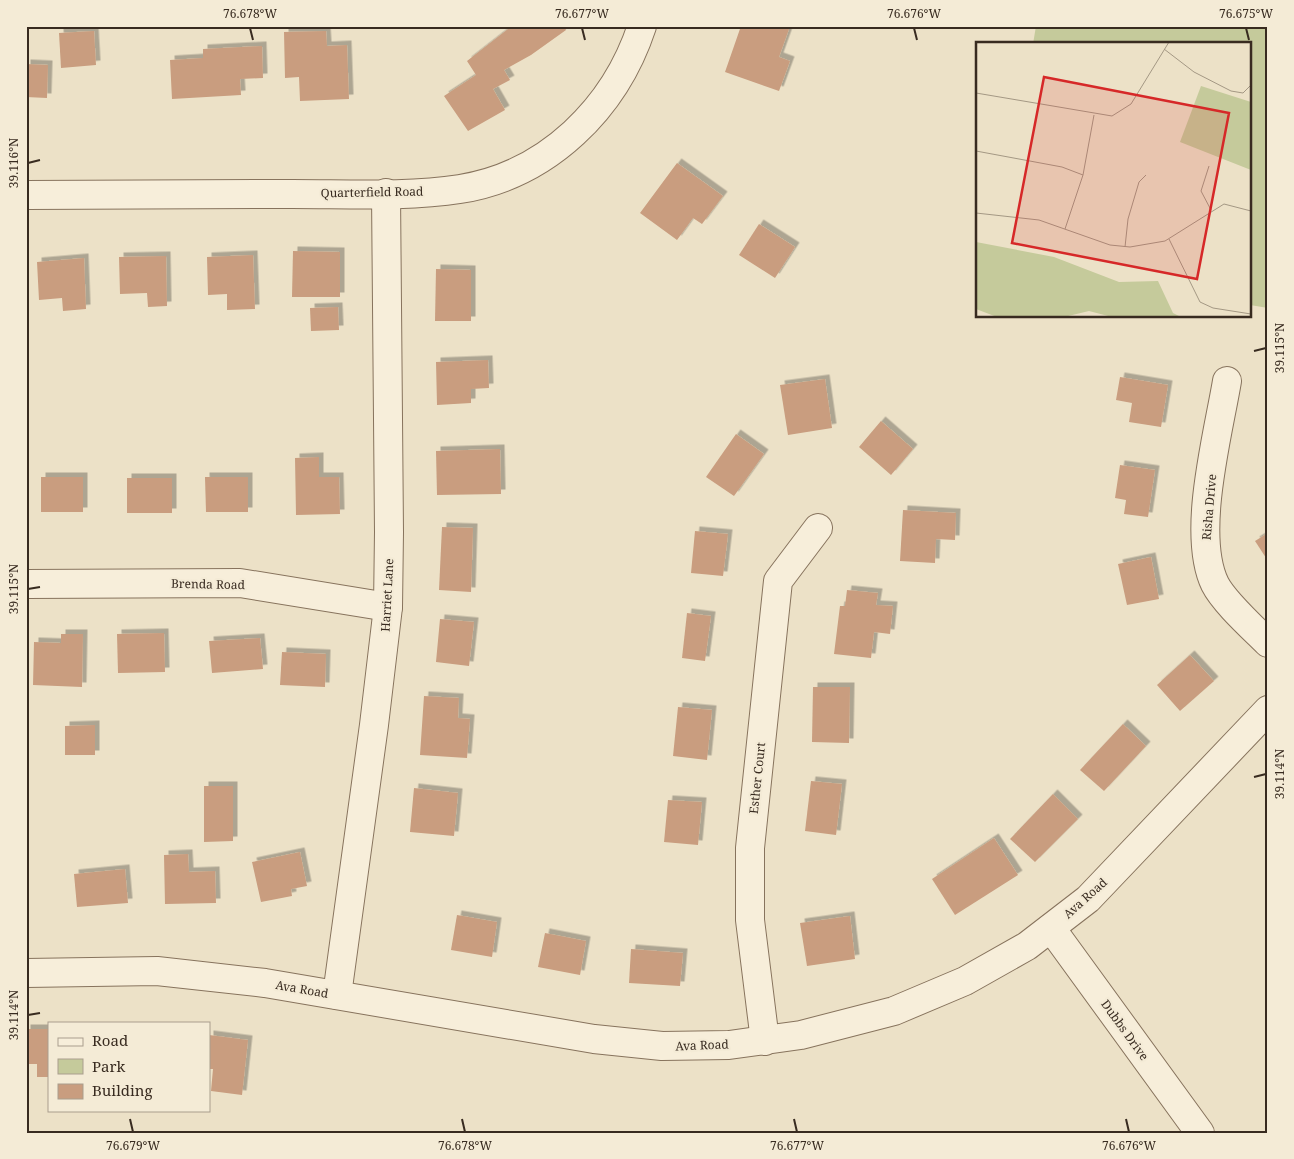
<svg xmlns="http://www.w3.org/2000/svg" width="1294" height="1159" font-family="'Noto Serif',serif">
  <defs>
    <filter id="shadow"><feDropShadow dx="4.5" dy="-4.5" stdDeviation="0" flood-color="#0004"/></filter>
  </defs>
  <rect width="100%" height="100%" fill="#ece1c7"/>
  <!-- green -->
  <polygon fill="#c5ca9b" points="1036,26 1268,26 1268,308 1250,305 1250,44 1033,44"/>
  <!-- building -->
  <g fill="#c99d7f" filter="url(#shadow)">
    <polygon points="512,26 564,26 566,30 531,55 504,70 510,80 493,89 505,110 468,131 444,96 476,75 467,61"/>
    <polygon points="741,26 781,26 789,29 779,57 790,61 779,91 725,72"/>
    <polygon points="94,31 96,65 61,68 59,33"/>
    <polygon points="326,31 327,46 347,45 349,99 300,101 299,77 285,78 284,32"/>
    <polygon points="262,46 263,78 240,79 241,95 172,99 170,60 203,58 203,49"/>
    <polygon points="26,64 48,65 47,98 26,97"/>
    <polygon points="677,163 723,196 702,224 693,218 677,240 640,213"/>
    <polygon points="759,224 795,247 775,278 739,255"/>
    <polygon points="293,251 340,252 340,297 292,297"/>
    <polygon points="253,255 255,309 227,310 227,294 208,295 207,257"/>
    <polygon points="166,256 167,306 148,307 147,293 120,294 119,257"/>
    <polygon points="84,258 86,309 63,311 62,298 39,300 37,262"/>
    <polygon points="436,269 471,270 471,321 435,321"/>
    <polygon points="338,307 339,330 311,331 310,308"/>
    <polygon points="488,360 489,388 471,389 471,403 437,405 436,362"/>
    <polygon points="1120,377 1168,385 1161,427 1129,422 1132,403 1116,400"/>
    <polygon points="825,379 832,428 788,435 780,385"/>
    <polygon points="881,421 913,449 891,475 859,447"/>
    <polygon points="736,434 764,454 734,496 706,477"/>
    <polygon points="500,449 501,494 437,495 436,451"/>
    <polygon points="319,457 319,477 339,477 340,514 296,515 295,458"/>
    <polygon points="1120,465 1155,470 1148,517 1124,514 1126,500 1115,498"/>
    <rect x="41" y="477" width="42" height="35"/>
    <polygon points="205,477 248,477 248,512 206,512"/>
    <rect x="127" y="478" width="45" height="35"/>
    <polygon points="903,510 956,513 955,540 936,539 935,563 900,561"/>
    <polygon points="442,527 473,528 471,592 439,590"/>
    <polygon points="695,531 728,534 723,576 691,573"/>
    <polygon points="1268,533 1268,561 1255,541"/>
    <polygon points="1151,557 1159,599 1127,605 1118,564"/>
    <polygon points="847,590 878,593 876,605 893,606 890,634 874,632 871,658 834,654 840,606 845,606"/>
    <polygon points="687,613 711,616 705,661 682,658"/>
    <polygon points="440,619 474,622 469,666 436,662"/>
    <polygon points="164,633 165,672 118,673 117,634"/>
    <polygon points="61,634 83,634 82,687 33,685 34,642 61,643"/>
    <polygon points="260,638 263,669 212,673 209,641"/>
    <polygon points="282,652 326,654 325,687 280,685"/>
    <polygon points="1190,655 1214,681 1180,711 1157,685"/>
    <polygon points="813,687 850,687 849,743 812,742"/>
    <polygon points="424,696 459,698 458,718 470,719 467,758 420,755"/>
    <polygon points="678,707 712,710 707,760 673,756"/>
    <polygon points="1123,724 1146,746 1104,791 1080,770"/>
    <polygon points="95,725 95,755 65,755 65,726"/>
    <polygon points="811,781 842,784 836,835 805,831"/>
    <polygon points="204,786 233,786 233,841 204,842"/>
    <polygon points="414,788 458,793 454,836 410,832"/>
    <polygon points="1053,794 1078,819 1035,862 1010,839"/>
    <polygon points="668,800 702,802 698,845 664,842"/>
    <polygon points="994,838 1018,875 955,915 932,879"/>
    <polygon points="300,852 307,886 291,889 292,896 261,902 252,862"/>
    <polygon points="188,854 189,872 215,871 216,903 165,904 164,855"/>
    <polygon points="125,869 128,903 77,907 74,874"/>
    <polygon points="457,915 497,922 492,957 451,950"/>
    <polygon points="850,916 855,959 807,966 800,923"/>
    <polygon points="545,933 586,941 580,975 538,967"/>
    <polygon points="631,949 683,953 680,986 629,983"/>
    <polygon points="26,1029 49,1029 49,1077 37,1077 37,1064 26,1064"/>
    <polygon points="209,1035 248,1040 242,1095 211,1091 213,1069 209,1069"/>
  </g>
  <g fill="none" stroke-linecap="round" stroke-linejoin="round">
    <!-- minor casing -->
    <g stroke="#87735d" stroke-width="30">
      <g id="minor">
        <path d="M26 195C109 195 192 194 276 194 334 193 403 198 460 189 548 175 615 108 642 26"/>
        <path d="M1227 381C1218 435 1191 534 1215 584 1224 602 1253 628 1268 643"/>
        <polyline points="26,584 240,583 388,607"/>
        <polyline points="1051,928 1200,1133"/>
        <polyline points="26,973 157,971 265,983 594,1039 662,1046 729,1045 801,1035 894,1011 965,981 1027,946 1088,899 1268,710"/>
        <polyline points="337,995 374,725 388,607 389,532 386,193"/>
        <polyline points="765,1041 750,920 750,848 778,581 818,528"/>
      </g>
    </g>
    <!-- minor -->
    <use href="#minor" stroke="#f7eeda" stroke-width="28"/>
  </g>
  <!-- ticks -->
  <path fill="none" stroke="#382b20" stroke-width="2" d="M250 28 253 40M582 28 585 40M914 28 917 40M1246 28 1249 40M28 163 40 160M1254 351 1266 348M28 589 40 587M1254 777 1266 774M28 1015 40 1013M130 1119 133 1132M462 1119 465 1132M794 1119 797 1132M1126 1119 1129 1132"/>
  <g text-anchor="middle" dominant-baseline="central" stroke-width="4.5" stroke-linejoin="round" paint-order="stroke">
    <!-- street labels -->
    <g font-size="12" fill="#382b20" stroke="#f4ebd6">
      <text transform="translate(372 192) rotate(-1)">Quarterfield Road</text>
      <text transform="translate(1209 507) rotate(-85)">Risha Drive</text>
      <text transform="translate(208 584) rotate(1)">Brenda Road</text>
      <text transform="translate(387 595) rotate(-87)">Harriet Lane</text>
      <text transform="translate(757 778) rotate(-84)">Esther Court</text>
      <text transform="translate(1085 898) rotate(-42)">Ava Road</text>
      <text transform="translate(302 989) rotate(10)">Ava Road</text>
      <text transform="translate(1125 1030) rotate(54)">Dubbs Drive</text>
      <text transform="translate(702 1045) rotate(-2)">Ava Road</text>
    </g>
  </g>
  <!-- overview -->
  <g transform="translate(976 42)">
    <rect width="275" height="275" fill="#ece1c7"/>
    <path d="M225 44 275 60V128L204 100ZM0 200 78 215 143 240 182 239 197 271 205 275H136L113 269 88 275H21L0 267Z" fill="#c5ca9b"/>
    <path fill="none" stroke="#a49884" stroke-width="1" d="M188 7 218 30 255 49 267 51 275 43M0 51 136 74 155 62 193 0M0 109 86 125 107 133M233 124 225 149 235 168M0 171 63 178 134 203 154 205 189 199 248 162 275 169M89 187 107 133 118 73M193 197 224 260 237 266 275 272M149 205 152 177 163 140 170 133"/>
    <path fill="#d62828" fill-opacity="0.15" stroke="#d62828" stroke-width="2.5" d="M68 35 253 71 221 237 36 201Z"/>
    <rect width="275" height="275" fill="none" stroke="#382b20" stroke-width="2.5"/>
  </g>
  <!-- border -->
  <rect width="1294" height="1159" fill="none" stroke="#f4ebd6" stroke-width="55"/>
  <!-- legend -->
  <rect x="48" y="1022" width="162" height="90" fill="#f4ebd6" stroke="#a99e8d"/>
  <rect x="58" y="1038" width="25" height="8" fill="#f7eeda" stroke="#a99e8d"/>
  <text x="92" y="1046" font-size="15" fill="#382b20">Road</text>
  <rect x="58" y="1059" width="25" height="15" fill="#c5ca9b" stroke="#a99e8d"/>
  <text x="92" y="1072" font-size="15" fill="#382b20">Park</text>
  <rect x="58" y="1084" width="25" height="15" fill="#c99d7f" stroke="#a99e8d"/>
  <text x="92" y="1096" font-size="15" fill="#382b20">Building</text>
  <rect x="28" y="28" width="1238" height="1104" fill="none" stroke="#382b20" stroke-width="2"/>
  <g font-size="12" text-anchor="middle" fill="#382b20">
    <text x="250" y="18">76.678°W</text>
    <text x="582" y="18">76.677°W</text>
    <text x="914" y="18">76.676°W</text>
    <text x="1246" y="18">76.675°W</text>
    <text transform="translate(14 163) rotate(-90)" y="4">39.116°N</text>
    <text transform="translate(1280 348) rotate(-90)" y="4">39.115°N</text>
    <text transform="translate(14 589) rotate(-90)" y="4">39.115°N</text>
    <text transform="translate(1280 774) rotate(-90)" y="4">39.114°N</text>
    <text transform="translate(14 1015) rotate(-90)" y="4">39.114°N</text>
    <text x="133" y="1150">76.679°W</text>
    <text x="465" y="1150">76.678°W</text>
    <text x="797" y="1150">76.677°W</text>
    <text x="1129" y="1150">76.676°W</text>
  </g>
</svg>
